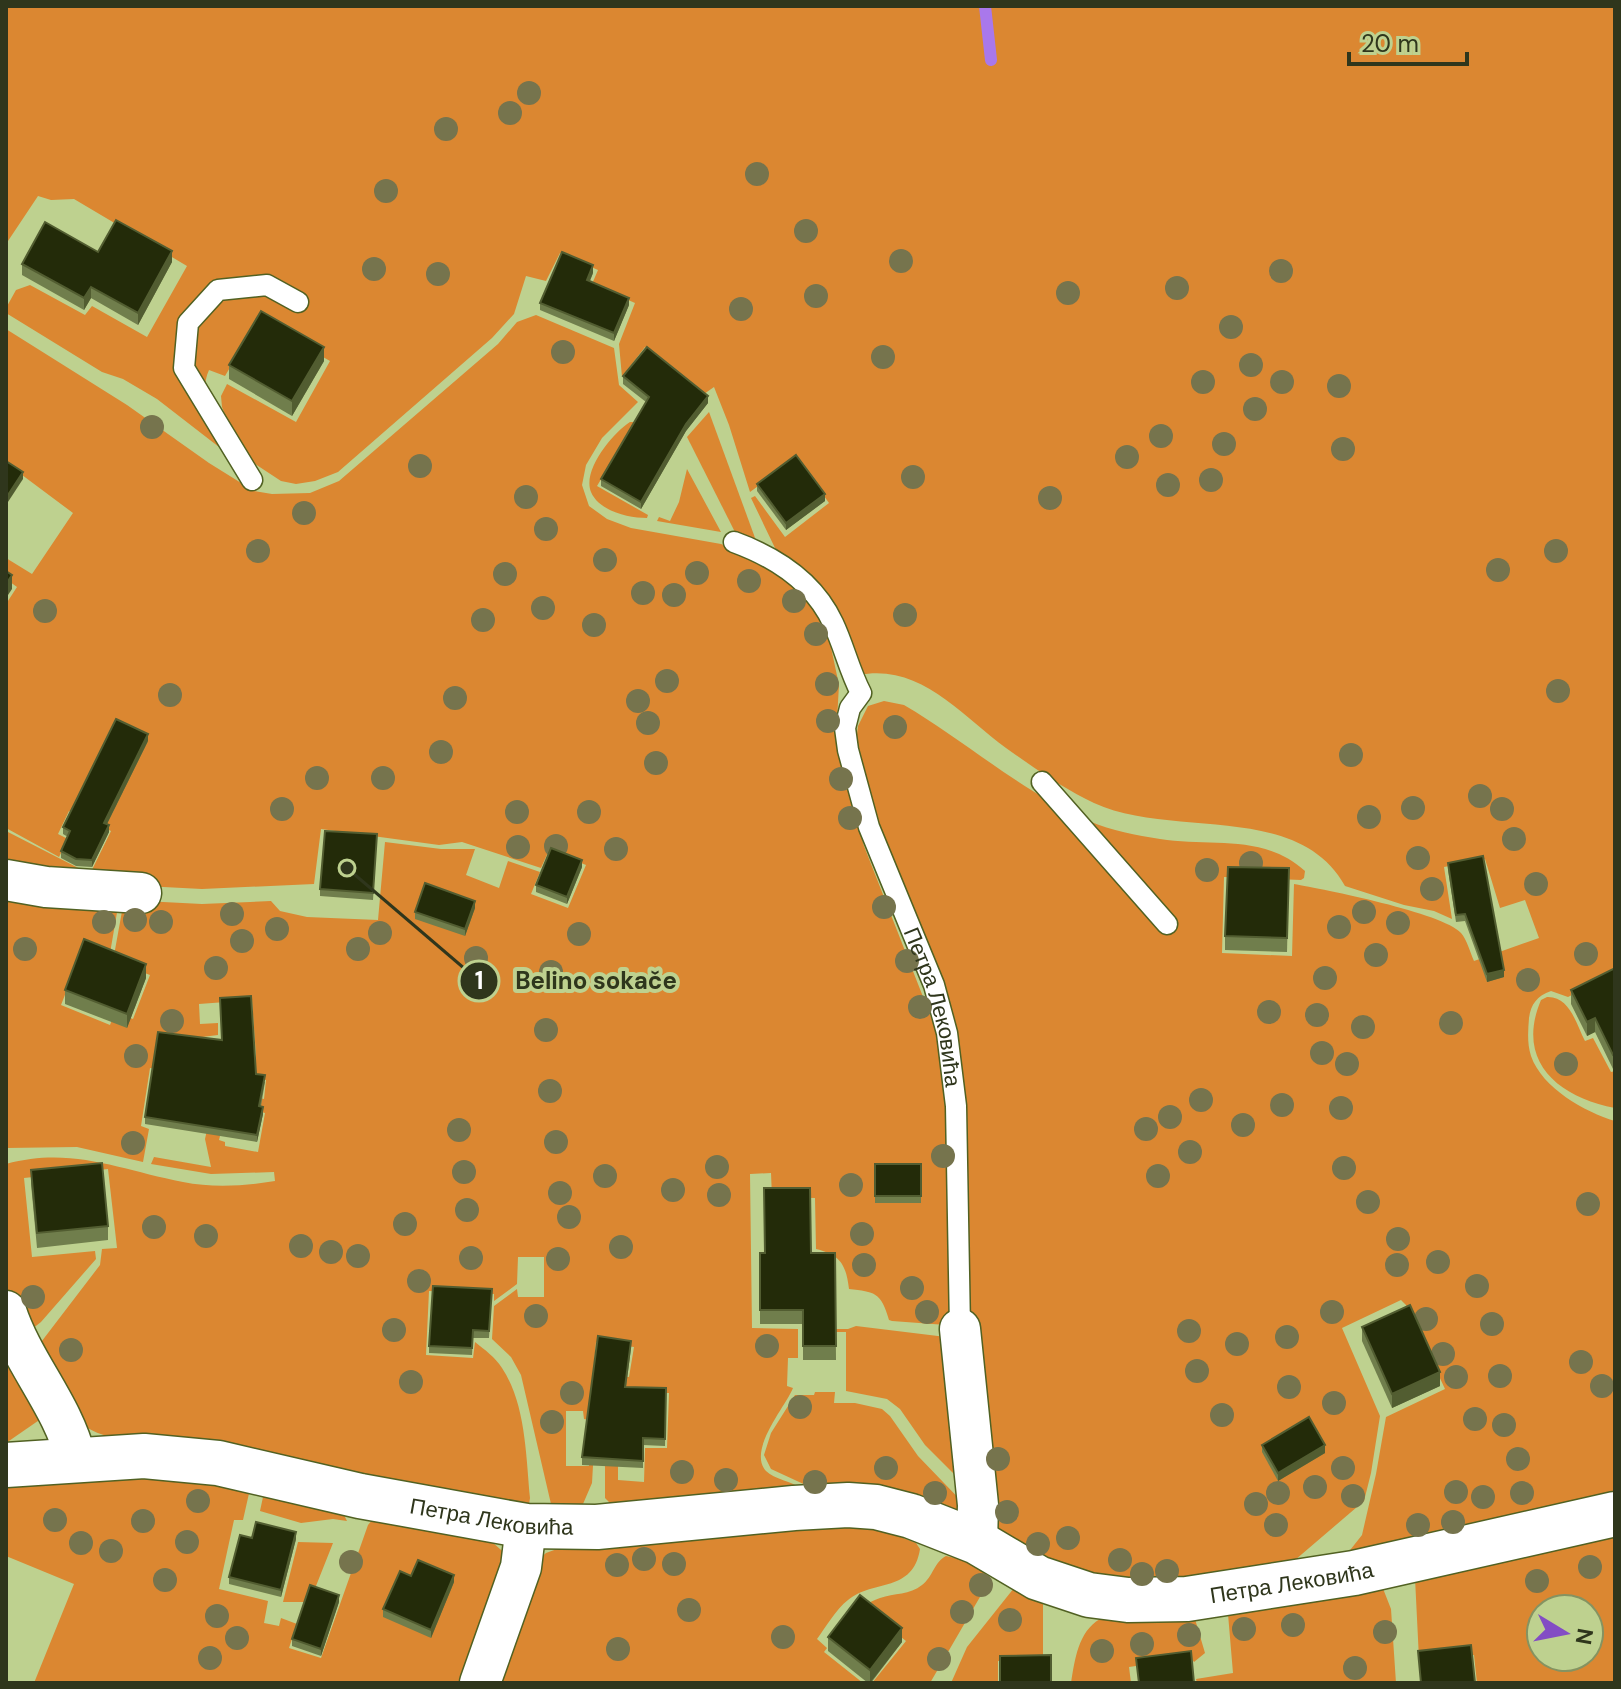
<svg xmlns="http://www.w3.org/2000/svg" width="1621" height="1689" font-family="'DM Sans',sans-serif">
  <rect width="100%" height="100%" fill="#bed18f"/>
  <!-- green -->
  <g fill="#db8731" fill-rule="evenodd">
    <path d="M6 6H1615V973L1568 997 1551 991C1537 996 1531 1004 1529 1018 1528 1031 1527 1044 1531 1056 1542 1088 1585 1112 1615 1121V1492L1347 1554 1362 1535 1376 1474 1386 1417 1445 1389 1406 1305 1401 1300 1342 1328 1380 1416 1371 1473 1364 1501 1288 1566 1228 1576 1097 1581 1024 1549 997 1528 968 1304 959 1066 879 831 856 742 858 726 868 706 884 701 904 705C967 742 1022 792 1089 821 1112 831 1136 835 1160 839 1210 847 1263 833 1305 871L1304 878 1301 880 1224 877 1222 953 1292 956 1294 884C1323 889 1444 913 1461 933 1467 940 1470 952 1474 961L1539 938 1525 900 1500 908 1485 859 1444 867 1452 919 1434 911 1404 905 1345 886C1298 801 1172 839 1094 803 1064 789 1033 767 1006 748 961 715 920 663 859 675L803 574 775 548 751 498 755 496 785 537 829 503 797 458 750 492 729 425 714 387 704 394 645 347 622 377 619 344 635 303 592 284 598 270 560 253 546 281 526 276 514 314 492 338 338 472 315 481 296 484 281 481 240 454 222 407 221 396 227 384 296 422 330 361 258 320 225 376 209 370C198 394 212 423 219 447L157 399 123 379 102 372 6 313V308L16 290 30 285 85 315 92 306 147 337 187 266 74 199 51 200 38 196 6 244Z"/>
    <path d="M536 315 614 348 619 385 638 402 602 438 586 465 582 485 589 506 607 519 631 528 721 544 763 562 790 580 816 608 829 638 839 685 836 737 843 774 864 846 936 1030 943 1063 948 1105 953 1318 946 1325 892 1321 889 1320C881 1292 875 1292 849 1289 846 1265 841 1255 816 1249L815 1198 772 1197 771 1173 750 1174 752 1328 798 1329V1358H788L787 1386 793 1388C786 1406 747 1450 766 1471 774 1479 792 1482 802 1488L625 1506 610 1503 605 1498V1433L618 1456V1480L644 1482 645 1448H667L669 1393 618 1392 609 1375 629 1377 634 1347 596 1342 593 1373 605 1374 600 1422 584 1419 583 1411H566V1466H589L590 1429 595 1430 592 1483 583 1504H551L521 1375 511 1357 492 1339 494 1306 517 1289 518 1297H544V1257H518L517 1284 494 1301V1294L429 1291 426 1355 473 1358 475 1342C485 1350 495 1357 502 1368 526 1404 526 1457 530 1498L529 1504C415 1484 301 1461 187 1443 155 1438 114 1445 86 1427L32 1354 100 1265 102 1249 117 1248 108 1169 24 1178 32 1257 95 1251 96 1259 41 1322 23 1336 6 1284V1164C72 1146 120 1170 183 1182 212 1188 246 1186 275 1181L274 1172 211 1174 151 1164 154 1157 211 1167 205 1139 207 1130 221 1132 219 1140 225 1142V1146L258 1152 265 1113 247 1108 250 1096 264 1099 266 1080 250 1077 256 1055 252 1000 199 1004 200 1024 218 1023V1035L202 1037V1058L211 1077 150 1068 141 1126 149 1129 143 1162 77 1147 6 1148V886L119 901 109 959 83 949 61 1005 110 1025 115 1012 133 1019 150 975 113 961 124 900 202 904 271 901 280 911 307 917 378 920 385 842 441 849H475L466 875 499 888 508 861 540 872 531 894 568 908 586 865 549 850 541 868 462 842 439 845 321 829 314 884 202 889 86 883 6 874V831L90 874 111 831 69 811 58 834 68 839 59 857 6 828V604L17 587 6 579V558L32 574 73 513 6 463V329L127 405 209 463 254 491 272 494 310 493 339 481 498 344 517 322Z"/>
    <polygon points="709,412 758,546 737,536 687,437"/>
    <path d="M630 422H641L633 426 597 486 648 515 647 518C628 518 599 511 591 492 582 470 613 433 630 422Z"/>
    <polygon points="687,469 721,532 657,521 659,517 670,521 679,502"/>
    <path d="M1547 997C1570 996 1576 1024 1585 1041L1593 1038 1611 1072 1615 1071V1108C1558 1097 1515 1061 1541 1000Z"/>
    <polygon points="856,1326 946,1337 955,1475 925,1445 900,1409 887,1399 846,1391 846,1332 812,1332 813,1329 848,1329"/>
    <polygon points="6,1341 48,1414 6,1443"/>
    <polygon points="815,1392 835,1392 834,1403 855,1403 882,1409 890,1416 918,1456 969,1509 969,1519 810,1487 771,1469 764,1455 771,1433 795,1395 814,1395"/>
    <polygon points="148,1473 250,1489 243,1520 234,1520 219,1589 268,1601 264,1623 279,1626 281,1618 297,1624 289,1648 321,1658 368,1525 373,1519 492,1542 508,1556 472,1683 34,1683 74,1584 6,1556 6,1486"/>
    <polygon points="256,1491 343,1513 347,1521 333,1519 301,1523 260,1511 263,1497 255,1495"/>
    <path d="M873 1526 916 1543 920 1549C913 1593 874 1579 848 1600 836 1609 826 1627 817 1639L827 1648 824 1652 863 1683H490L537 1561 546 1553 557 1549 586 1544 738 1530Z"/>
    <path d="M1615 1532V1683H1477L1474 1655 1419 1659 1415 1578ZM1541 1609H1589V1657H1541Z"/>
    <polygon points="298,1542 333,1543 314,1591 309,1590 305,1602 283,1602"/>
    <path d="M946 1556 964 1560 985 1572 987 1578 984 1590 930 1683H872L906 1641 862 1606C868 1603 874 1600 880 1598 894 1593 910 1595 922 1585 933 1577 934 1562 946 1556Z"/>
    <polygon points="1382,1586 1391,1609 1396,1683 1197,1683 1196,1679 1233,1673 1228,1614"/>
    <polygon points="1014,1588 1043,1599 1043,1666 1031,1660 998,1661 998,1683 951,1683 967,1647"/>
    <path d="M1100 1619H1195L1205 1653 1194 1662 1191 1658 1129 1667 1131 1683H1071C1075 1659 1078 1632 1100 1619Z"/>
  </g>
  <g fill="none" stroke-linecap="round" stroke-linejoin="round">
    <!-- stream -->
    <polyline stroke="#a978eb" stroke-width="12" points="985,6 991,60"/>
    <!-- service casing -->
    <g stroke="#516122" stroke-width="23">
      <g id="service">
        <polyline points="252,480 184,368 188,323 218,290 267,285 298,302"/>
        <path id="s1" d="M734 542C775 557 814 582 833 623 844 646 849 670 861 693L850 708 845 728 848 750 869 827 934 985 947 1033 956 1106 960 1329"/>
        <polyline points="1042,782 1167,924"/>
      </g>
    </g>
    <!-- minor casing -->
    <g stroke="#516122" stroke-width="43">
      <g id="minor">
        <polyline points="6,880 46,887 141,893"/>
        <path d="M6 1311C23 1364 63 1405 76 1459"/>
        <polyline points="960,1329 978,1505 977,1542"/>
        <polyline points="480,1683 521,1567 526,1526"/>
      </g>
    </g>
    <!-- tertiary casing -->
    <g stroke="#516122" stroke-width="47">
      <g id="tertiary">
        <path id="s2" d="M6 1465 144 1456 218 1463 360 1496 526 1526 597 1527 794 1508 848 1505 876 1507 911 1516 977 1542 1038 1578 1089 1595 1128 1600 1187 1599 1354 1573 1615 1514"/>
      </g>
    </g>
    <!-- service -->
    <use href="#service" stroke="#fff" stroke-width="20"/>
    <!-- minor -->
    <use href="#minor" stroke="#fff" stroke-width="40"/>
    <!-- tertiary -->
    <use href="#tertiary" stroke="#fff" stroke-width="44"/>
  </g>
  <!-- trees -->
  <g fill="#76744d">
    <circle cx="529" cy="93" r="12"/>
    <circle cx="510" cy="113" r="12"/>
    <circle cx="446" cy="129" r="12"/>
    <circle cx="757" cy="174" r="12"/>
    <circle cx="386" cy="191" r="12"/>
    <circle cx="806" cy="231" r="12"/>
    <circle cx="901" cy="261" r="12"/>
    <circle cx="374" cy="269" r="12"/>
    <circle cx="1281" cy="271" r="12"/>
    <circle cx="438" cy="274" r="12"/>
    <circle cx="1177" cy="288" r="12"/>
    <circle cx="1068" cy="293" r="12"/>
    <circle cx="816" cy="296" r="12"/>
    <circle cx="741" cy="309" r="12"/>
    <circle cx="1231" cy="327" r="12"/>
    <circle cx="563" cy="352" r="12"/>
    <circle cx="883" cy="357" r="12"/>
    <circle cx="1251" cy="365" r="12"/>
    <circle cx="1203" cy="382" r="12"/>
    <circle cx="1282" cy="382" r="12"/>
    <circle cx="1339" cy="386" r="12"/>
    <circle cx="1255" cy="409" r="12"/>
    <circle cx="152" cy="427" r="12"/>
    <circle cx="1161" cy="436" r="12"/>
    <circle cx="1224" cy="444" r="12"/>
    <circle cx="1343" cy="449" r="12"/>
    <circle cx="1127" cy="457" r="12"/>
    <circle cx="420" cy="466" r="12"/>
    <circle cx="913" cy="477" r="12"/>
    <circle cx="1211" cy="480" r="12"/>
    <circle cx="1168" cy="485" r="12"/>
    <circle cx="526" cy="497" r="12"/>
    <circle cx="1050" cy="498" r="12"/>
    <circle cx="304" cy="513" r="12"/>
    <circle cx="546" cy="529" r="12"/>
    <circle cx="258" cy="551" r="12"/>
    <circle cx="1556" cy="551" r="12"/>
    <circle cx="605" cy="560" r="12"/>
    <circle cx="1498" cy="570" r="12"/>
    <circle cx="697" cy="573" r="12"/>
    <circle cx="505" cy="574" r="12"/>
    <circle cx="749" cy="581" r="12"/>
    <circle cx="643" cy="593" r="12"/>
    <circle cx="674" cy="595" r="12"/>
    <circle cx="794" cy="601" r="12"/>
    <circle cx="543" cy="608" r="12"/>
    <circle cx="45" cy="611" r="12"/>
    <circle cx="905" cy="615" r="12"/>
    <circle cx="483" cy="620" r="12"/>
    <circle cx="594" cy="625" r="12"/>
    <circle cx="816" cy="634" r="12"/>
    <circle cx="667" cy="681" r="12"/>
    <circle cx="827" cy="684" r="12"/>
    <circle cx="1558" cy="691" r="12"/>
    <circle cx="170" cy="695" r="12"/>
    <circle cx="455" cy="698" r="12"/>
    <circle cx="638" cy="701" r="12"/>
    <circle cx="828" cy="721" r="12"/>
    <circle cx="648" cy="723" r="12"/>
    <circle cx="895" cy="727" r="12"/>
    <circle cx="441" cy="752" r="12"/>
    <circle cx="1351" cy="755" r="12"/>
    <circle cx="656" cy="763" r="12"/>
    <circle cx="317" cy="778" r="12"/>
    <circle cx="383" cy="778" r="12"/>
    <circle cx="841" cy="779" r="12"/>
    <circle cx="1480" cy="796" r="12"/>
    <circle cx="1413" cy="808" r="12"/>
    <circle cx="282" cy="809" r="12"/>
    <circle cx="1502" cy="809" r="12"/>
    <circle cx="517" cy="812" r="12"/>
    <circle cx="589" cy="812" r="12"/>
    <circle cx="1369" cy="817" r="12"/>
    <circle cx="850" cy="818" r="12"/>
    <circle cx="1514" cy="839" r="12"/>
    <circle cx="556" cy="846" r="12"/>
    <circle cx="518" cy="847" r="12"/>
    <circle cx="616" cy="849" r="12"/>
    <circle cx="1418" cy="858" r="12"/>
    <circle cx="1251" cy="863" r="12"/>
    <circle cx="1207" cy="870" r="12"/>
    <circle cx="1536" cy="884" r="12"/>
    <circle cx="1432" cy="889" r="12"/>
    <circle cx="884" cy="907" r="12"/>
    <circle cx="1364" cy="912" r="12"/>
    <circle cx="232" cy="914" r="12"/>
    <circle cx="135" cy="920" r="12"/>
    <circle cx="104" cy="922" r="12"/>
    <circle cx="161" cy="922" r="12"/>
    <circle cx="1398" cy="923" r="12"/>
    <circle cx="1339" cy="927" r="12"/>
    <circle cx="277" cy="929" r="12"/>
    <circle cx="380" cy="933" r="12"/>
    <circle cx="579" cy="934" r="12"/>
    <circle cx="242" cy="941" r="12"/>
    <circle cx="25" cy="949" r="12"/>
    <circle cx="358" cy="949" r="12"/>
    <circle cx="1586" cy="954" r="12"/>
    <circle cx="1376" cy="955" r="12"/>
    <circle cx="476" cy="958" r="12"/>
    <circle cx="907" cy="961" r="12"/>
    <circle cx="216" cy="968" r="12"/>
    <circle cx="551" cy="972" r="12"/>
    <circle cx="1325" cy="978" r="12"/>
    <circle cx="1528" cy="980" r="12"/>
    <circle cx="920" cy="1007" r="12"/>
    <circle cx="1269" cy="1012" r="12"/>
    <circle cx="1317" cy="1015" r="12"/>
    <circle cx="172" cy="1021" r="12"/>
    <circle cx="1451" cy="1023" r="12"/>
    <circle cx="1363" cy="1027" r="12"/>
    <circle cx="546" cy="1030" r="12"/>
    <circle cx="1322" cy="1053" r="12"/>
    <circle cx="136" cy="1056" r="12"/>
    <circle cx="1347" cy="1064" r="12"/>
    <circle cx="1566" cy="1064" r="12"/>
    <circle cx="550" cy="1091" r="12"/>
    <circle cx="1201" cy="1100" r="12"/>
    <circle cx="1282" cy="1105" r="12"/>
    <circle cx="1341" cy="1108" r="12"/>
    <circle cx="1170" cy="1117" r="12"/>
    <circle cx="1243" cy="1125" r="12"/>
    <circle cx="1146" cy="1129" r="12"/>
    <circle cx="459" cy="1130" r="12"/>
    <circle cx="556" cy="1142" r="12"/>
    <circle cx="133" cy="1143" r="12"/>
    <circle cx="1190" cy="1152" r="12"/>
    <circle cx="943" cy="1156" r="12"/>
    <circle cx="717" cy="1167" r="12"/>
    <circle cx="1344" cy="1168" r="12"/>
    <circle cx="464" cy="1172" r="12"/>
    <circle cx="605" cy="1176" r="12"/>
    <circle cx="1158" cy="1176" r="12"/>
    <circle cx="851" cy="1185" r="12"/>
    <circle cx="673" cy="1190" r="12"/>
    <circle cx="560" cy="1193" r="12"/>
    <circle cx="719" cy="1195" r="12"/>
    <circle cx="1368" cy="1202" r="12"/>
    <circle cx="1588" cy="1204" r="12"/>
    <circle cx="467" cy="1210" r="12"/>
    <circle cx="569" cy="1217" r="12"/>
    <circle cx="405" cy="1224" r="12"/>
    <circle cx="154" cy="1227" r="12"/>
    <circle cx="862" cy="1234" r="12"/>
    <circle cx="206" cy="1236" r="12"/>
    <circle cx="1398" cy="1239" r="12"/>
    <circle cx="301" cy="1246" r="12"/>
    <circle cx="621" cy="1247" r="12"/>
    <circle cx="331" cy="1252" r="12"/>
    <circle cx="358" cy="1256" r="12"/>
    <circle cx="471" cy="1258" r="12"/>
    <circle cx="558" cy="1259" r="12"/>
    <circle cx="1438" cy="1262" r="12"/>
    <circle cx="864" cy="1265" r="12"/>
    <circle cx="1397" cy="1265" r="12"/>
    <circle cx="419" cy="1281" r="12"/>
    <circle cx="1477" cy="1286" r="12"/>
    <circle cx="912" cy="1288" r="12"/>
    <circle cx="33" cy="1297" r="12"/>
    <circle cx="927" cy="1312" r="12"/>
    <circle cx="1332" cy="1312" r="12"/>
    <circle cx="536" cy="1316" r="12"/>
    <circle cx="1426" cy="1319" r="12"/>
    <circle cx="1492" cy="1324" r="12"/>
    <circle cx="394" cy="1330" r="12"/>
    <circle cx="1189" cy="1331" r="12"/>
    <circle cx="1287" cy="1337" r="12"/>
    <circle cx="1237" cy="1344" r="12"/>
    <circle cx="767" cy="1346" r="12"/>
    <circle cx="71" cy="1350" r="12"/>
    <circle cx="1443" cy="1354" r="12"/>
    <circle cx="1581" cy="1362" r="12"/>
    <circle cx="1197" cy="1371" r="12"/>
    <circle cx="1500" cy="1376" r="12"/>
    <circle cx="1456" cy="1377" r="12"/>
    <circle cx="411" cy="1382" r="12"/>
    <circle cx="1602" cy="1386" r="12"/>
    <circle cx="1289" cy="1387" r="12"/>
    <circle cx="572" cy="1393" r="12"/>
    <circle cx="1334" cy="1403" r="12"/>
    <circle cx="800" cy="1407" r="12"/>
    <circle cx="1222" cy="1415" r="12"/>
    <circle cx="1475" cy="1419" r="12"/>
    <circle cx="552" cy="1422" r="12"/>
    <circle cx="1504" cy="1425" r="12"/>
    <circle cx="998" cy="1459" r="12"/>
    <circle cx="1518" cy="1459" r="12"/>
    <circle cx="886" cy="1468" r="12"/>
    <circle cx="1343" cy="1468" r="12"/>
    <circle cx="682" cy="1472" r="12"/>
    <circle cx="726" cy="1480" r="12"/>
    <circle cx="815" cy="1482" r="12"/>
    <circle cx="1315" cy="1487" r="12"/>
    <circle cx="1456" cy="1492" r="12"/>
    <circle cx="935" cy="1493" r="12"/>
    <circle cx="1278" cy="1493" r="12"/>
    <circle cx="1522" cy="1493" r="12"/>
    <circle cx="1353" cy="1496" r="12"/>
    <circle cx="1483" cy="1497" r="12"/>
    <circle cx="198" cy="1501" r="12"/>
    <circle cx="1256" cy="1504" r="12"/>
    <circle cx="1007" cy="1512" r="12"/>
    <circle cx="55" cy="1520" r="12"/>
    <circle cx="143" cy="1521" r="12"/>
    <circle cx="1453" cy="1522" r="12"/>
    <circle cx="1276" cy="1525" r="12"/>
    <circle cx="1418" cy="1525" r="12"/>
    <circle cx="1068" cy="1538" r="12"/>
    <circle cx="187" cy="1542" r="12"/>
    <circle cx="81" cy="1543" r="12"/>
    <circle cx="1038" cy="1544" r="12"/>
    <circle cx="111" cy="1551" r="12"/>
    <circle cx="644" cy="1559" r="12"/>
    <circle cx="1120" cy="1560" r="12"/>
    <circle cx="351" cy="1562" r="12"/>
    <circle cx="674" cy="1564" r="12"/>
    <circle cx="617" cy="1565" r="12"/>
    <circle cx="1590" cy="1567" r="12"/>
    <circle cx="1167" cy="1571" r="12"/>
    <circle cx="1142" cy="1574" r="12"/>
    <circle cx="165" cy="1580" r="12"/>
    <circle cx="1537" cy="1581" r="12"/>
    <circle cx="981" cy="1585" r="12"/>
    <circle cx="689" cy="1610" r="12"/>
    <circle cx="962" cy="1612" r="12"/>
    <circle cx="217" cy="1616" r="12"/>
    <circle cx="1010" cy="1620" r="12"/>
    <circle cx="1293" cy="1625" r="12"/>
    <circle cx="1244" cy="1629" r="12"/>
    <circle cx="1385" cy="1632" r="12"/>
    <circle cx="1189" cy="1635" r="12"/>
    <circle cx="783" cy="1637" r="12"/>
    <circle cx="237" cy="1638" r="12"/>
    <circle cx="1142" cy="1644" r="12"/>
    <circle cx="618" cy="1649" r="12"/>
    <circle cx="1102" cy="1651" r="12"/>
    <circle cx="210" cy="1658" r="12"/>
    <circle cx="939" cy="1659" r="12"/>
    <circle cx="1355" cy="1668" r="12"/>
  </g>
  <!-- wall -->
  <g fill="#707e4c">
    <polygon points="98,252 172,262 138,325 91,298 84,310 22,275 22,264"/>
    <polygon points="593,273 590,281 629,305 614,341 540,310 540,303"/>
    <polygon points="324,361 292,416 229,379 229,365"/>
    <polygon points="623,376 708,403 686,431 641,509 601,486 601,479 646,402 623,384"/>
    <polygon points="757,484 825,501 786,530 757,491"/>
    <polygon points="148,741 107,824 109,832 92,867 76,866 61,858 61,851 68,837 63,834 63,827"/>
    <polygon points="377,834 373,900 320,896 320,889"/>
    <polygon points="1448,863 1504,977 1487,982 1465,921 1456,922 1448,870"/>
    <polygon points="582,867 567,904 536,892 536,885"/>
    <polygon points="1289,868 1287,952 1225,950 1225,936"/>
    <polygon points="475,908 465,936 415,919 415,912"/>
    <polygon points="1615,968 1615,1068 1613,1069 1595,1032 1587,1036 1571,1004 1571,990"/>
    <polygon points="146,978 127,1028 65,1004 65,990"/>
    <polygon points="256,1074 265,1082 261,1106 263,1114 257,1142 145,1124 145,1117"/>
    <rect x="875" y="1164" width="46" height="39"/>
    <polygon points="31,1170 108,1226 108,1240 37,1248 31,1184"/>
    <polygon points="760,1253 835,1253 836,1360 803,1360 803,1324 760,1324"/>
    <polygon points="492,1289 489,1338 473,1338 472,1355 429,1353 429,1346"/>
    <polygon points="1362,1327 1440,1386 1392,1408 1362,1341"/>
    <polygon points="631,1348 626,1387 666,1388 665,1446 643,1445 643,1468 582,1465 582,1457"/>
    <polygon points="1262,1445 1325,1453 1278,1481 1262,1452"/>
    <polygon points="296,1539 281,1597 229,1584 229,1577"/>
    <polygon points="411,1576 454,1582 431,1638 383,1617 383,1609"/>
    <polygon points="339,1602 321,1656 292,1646 292,1639"/>
    <polygon points="828,1637 902,1642 871,1683 868,1683 828,1651"/>
  </g>
  <!-- shaded-wall -->
  <g fill="#525d31">
    <polygon points="172,251 172,262 138,325 138,313"/>
    <polygon points="593,265 593,273 587,287 587,280"/>
    <polygon points="91,287 91,298 84,310 84,298"/>
    <polygon points="629,298 629,305 614,341 614,333"/>
    <polygon points="324,347 324,361 292,416 292,401"/>
    <polygon points="708,396 708,403 686,431 641,509 641,502 686,424"/>
    <polygon points="23,472 23,479 6,505 6,498"/>
    <polygon points="825,494 825,501 786,530 786,523"/>
    <polygon points="12,575 12,589 6,598 6,584"/>
    <polygon points="148,734 148,741 104,830 104,823"/>
    <polygon points="109,825 109,832 92,867 92,860"/>
    <polygon points="582,860 582,867 567,904 567,897"/>
    <polygon points="475,901 475,908 465,936 465,929"/>
    <polygon points="146,964 146,978 127,1028 127,1014"/>
    <polygon points="1504,970 1504,977 1487,982 1487,974"/>
    <polygon points="1595,1018 1595,1032 1587,1036 1587,1022"/>
    <polygon points="1615,1054 1615,1068 1613,1069 1613,1055"/>
    <polygon points="263,1107 263,1114 257,1142 257,1135"/>
    <polygon points="1440,1372 1440,1386 1392,1408 1392,1394"/>
    <polygon points="1325,1445 1325,1453 1278,1481 1278,1473"/>
    <polygon points="296,1532 296,1539 281,1597 281,1590"/>
    <polygon points="454,1575 454,1582 431,1638 431,1630"/>
    <polygon points="339,1595 339,1602 321,1656 321,1649"/>
    <polygon points="902,1628 902,1642 870,1683 870,1670"/>
  </g>
  <!-- building -->
  <g fill="#232b09" stroke="#525d31" stroke-width="2">
    <polygon points="116,220 172,251 138,313 91,287 84,298 22,264 45,222 98,252"/>
    <polygon points="562,252 593,265 587,280 629,298 614,333 540,303"/>
    <polygon points="261,311 324,347 292,401 229,365"/>
    <polygon points="647,347 708,396 686,424 641,502 601,479 649,397 623,376"/>
    <polygon points="796,455 825,494 786,523 757,484"/>
    <polygon points="6,461 23,472 6,498"/>
    <polygon points="6,571 12,575 6,584"/>
    <polygon points="116,719 148,734 104,823 109,825 92,860 76,859 61,851 70,831 63,827"/>
    <polygon points="325,831 377,834 373,893 320,889"/>
    <polygon points="551,848 582,860 567,897 536,885"/>
    <polygon points="1483,856 1504,970 1487,974 1465,914 1456,915 1448,863"/>
    <polygon points="1228,867 1289,868 1287,938 1225,936"/>
    <polygon points="425,883 475,901 465,929 415,912"/>
    <polygon points="84,939 146,964 127,1014 65,990"/>
    <polygon points="1615,968 1615,1054 1613,1055 1595,1018 1587,1022 1571,990"/>
    <polygon points="251,996 256,1074 265,1075 259,1106 263,1107 257,1135 145,1117 158,1032 222,1040 220,998"/>
    <polygon points="102,1163 108,1226 37,1233 31,1170"/>
    <rect x="875" y="1164" width="46" height="32"/>
    <polygon points="764,1188 810,1188 811,1253 835,1253 836,1346 803,1346 803,1310 760,1310 760,1253 765,1253"/>
    <polygon points="433,1286 492,1289 489,1331 473,1330 472,1348 429,1346"/>
    <polygon points="1410,1305 1440,1372 1392,1394 1362,1327"/>
    <polygon points="598,1336 631,1341 625,1387 666,1388 665,1439 643,1438 643,1461 582,1457"/>
    <polygon points="1309,1417 1325,1445 1278,1473 1262,1445"/>
    <polygon points="256,1522 296,1532 281,1590 229,1577 240,1535 252,1538"/>
    <polygon points="418,1560 454,1575 431,1630 383,1609 400,1571 411,1576"/>
    <polygon points="310,1585 339,1595 321,1649 292,1639"/>
    <polygon points="860,1595 902,1628 870,1670 828,1637"/>
    <polygon points="1471,1645 1475,1683 1421,1683 1418,1651"/>
    <polygon points="1191,1651 1194,1683 1139,1683 1136,1658"/>
    <polygon points="1051,1655 1051,1683 1000,1683 1000,1656"/>
  </g>
  <g text-anchor="middle" dominant-baseline="central" stroke-width="8" stroke-linejoin="round" paint-order="stroke">
    <!-- street labels -->
    <g font-size="22" fill="#2f361c" stroke="#bed18f">
      <text stroke="none"><textPath href="#s1" startOffset="540">Петра Лековића</textPath></text>
      <text stroke="none"><textPath href="#s2" startOffset="492">Петра Лековића</textPath></text>
      <text stroke="none"><textPath href="#s2" startOffset="1314">Петра Лековића</textPath></text>
    </g>
  </g>
  <!-- callouts -->
  <path fill="none" stroke="#2f361c" stroke-width="3" d="M347 868L479 981"/>
  <g fill="#2f361c" stroke="#bed18f" stroke-width="3">
    <circle cx="347" cy="868" r="8"/>
    <circle cx="479" cy="981" r="20"/>
  </g>
  <g font-size="24" text-anchor="middle" font-weight="bold" fill="#fff">
    <text x="479" y="989">1</text>
  </g>
  <g font-size="24" text-anchor="middle" font-weight="bold" fill="#2f361c" stroke="#bed18f" stroke-width="8" stroke-linejoin="round" paint-order="stroke">
    <text x="596" y="989">Belino sokače</text>
  </g>
  <!-- border -->
  <rect width="1621" height="1689" fill="none" stroke="#2f361c" stroke-width="16"/>
  <!-- north arrow -->
  <g transform="translate(1565 1633) rotate(100)"><circle r="38" fill="#bed18f" stroke="#859361" stroke-width="2"/>
  <path d="M0-6L14 30L0 20L-14 30Z" fill="#834dc4"/>
  <text y="-12" font-size="22" font-weight="bold" text-anchor="middle" fill="#2f361c">N</text>
  </g>
  <!-- scale -->
  <path d="M1349 52v12h118v-12" fill="none" stroke="#2f361c" stroke-width="4"/>
  <text x="1361" y="52" font-size="24" fill="#2f361c" stroke="#bed18f" stroke-width="6" paint-order="stroke">20 m</text>
</svg>
